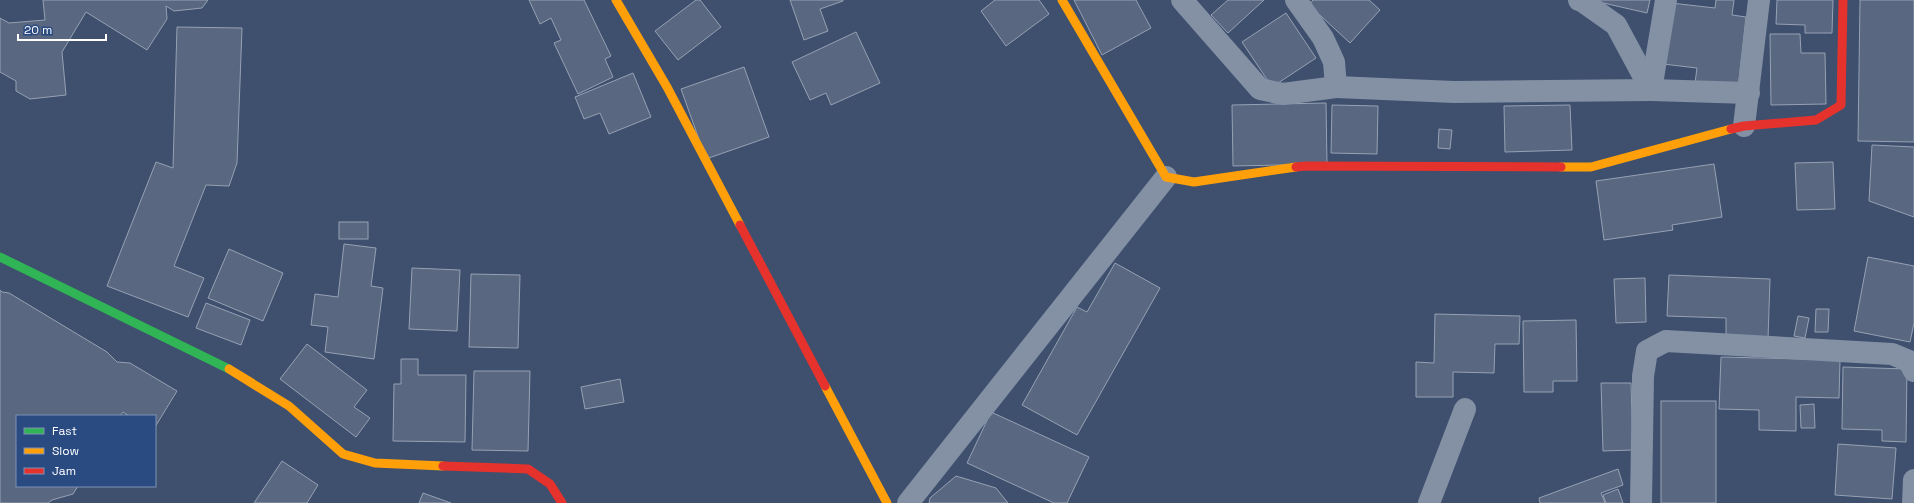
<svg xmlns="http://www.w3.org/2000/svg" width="1914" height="503" font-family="'Space Grotesk',sans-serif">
  <rect width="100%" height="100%" fill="#3e506e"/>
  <!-- building -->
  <g fill="#596780" stroke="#97a1b3">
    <polygon points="43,0 208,0 202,8 174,11 166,6 167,19 147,50 86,12 62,52 66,95 30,99 16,91 16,81 0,72 0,18 9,23 45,20"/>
    <polygon points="529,0 584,0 611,56 605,59 613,77 578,94 554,43 561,40 551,18 540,24"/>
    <polygon points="696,0 700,0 721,27 678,60 655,31"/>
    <polygon points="790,0 843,0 843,1 820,9 828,31 804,40"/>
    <polygon points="995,0 1039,0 1049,14 1006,46 981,11"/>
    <polygon points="1074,0 1136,0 1151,28 1102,55"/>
    <polygon points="1228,0 1264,0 1228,33 1211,15"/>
    <polygon points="1313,0 1369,0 1380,10 1350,43 1309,5"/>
    <polygon points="1600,0 1650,0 1647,13 1599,2"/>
    <polygon points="1716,0 1734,0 1732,15 1746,17 1738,89 1695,83 1697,68 1663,64 1671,3 1715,8"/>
    <polygon points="1777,0 1833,0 1832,33 1805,33 1805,25 1776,24"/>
    <polygon points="1860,0 1914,0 1914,142 1858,141"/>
    <polygon points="1286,13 1316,58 1272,87 1242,42"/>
    <polygon points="177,27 242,28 237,163 229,186 206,185 174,266 204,278 188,317 107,286 156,162 173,168"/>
    <polygon points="856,32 880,83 831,105 826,93 810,100 792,62"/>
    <polygon points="1770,34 1800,34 1801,53 1825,53 1826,104 1771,105"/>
    <polygon points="744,67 769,137 706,159 681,89"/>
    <polygon points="633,73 651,117 609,134 600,113 584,119 575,97"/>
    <polygon points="1326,103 1327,164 1233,166 1232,105"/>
    <polygon points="1332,105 1378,106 1377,154 1331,153"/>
    <polygon points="1570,105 1572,150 1505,152 1504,106"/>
    <polygon points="1439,129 1452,130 1450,149 1438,148"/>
    <polygon points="1872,145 1914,147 1914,217 1869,201"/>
    <polygon points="1833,162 1835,209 1797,210 1795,163"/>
    <polygon points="1714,164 1722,217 1672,225 1673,230 1604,240 1596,181"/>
    <rect x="339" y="222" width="29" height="17"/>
    <polygon points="344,244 376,248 371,286 383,288 374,359 325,352 328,327 311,325 315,294 338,297"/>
    <polygon points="229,249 283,273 263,321 208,298"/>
    <polygon points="1868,257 1914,266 1914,323 1910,342 1854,331"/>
    <polygon points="1115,263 1160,288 1077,435 1022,405 1077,307 1087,312"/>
    <polygon points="412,268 460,270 457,331 409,329"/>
    <polygon points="471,274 520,275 518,348 469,347"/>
    <polygon points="1669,275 1770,279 1768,339 1726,337 1726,318 1667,316"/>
    <polygon points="1645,278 1646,322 1616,323 1614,279"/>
    <polygon points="0,290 2,292 9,293 107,352 117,362 130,363 177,391 155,427 155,416 129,416 123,412 120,416 17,416 17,486 78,486 73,494 52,500 48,503 0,503"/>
    <polygon points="206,303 250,320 241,345 196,328"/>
    <polygon points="1816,309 1829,309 1828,332 1815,332"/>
    <polygon points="1435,314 1520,316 1519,344 1495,344 1494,373 1453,372 1453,397 1416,397 1416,362 1434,363"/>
    <polygon points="1798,316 1809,318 1805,338 1794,336"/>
    <polygon points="1576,320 1577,381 1553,381 1553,392 1524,392 1523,321"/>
    <polygon points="307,344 367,390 354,407 370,418 356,437 280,379"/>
    <polygon points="1721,357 1840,360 1839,398 1796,397 1796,431 1759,430 1759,410 1719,409"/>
    <polygon points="401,359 418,359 418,375 466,375 465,442 393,441 394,384 401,384"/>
    <polygon points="1843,367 1907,369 1906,442 1882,441 1882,430 1842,429"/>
    <polygon points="474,371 530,371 528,451 472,450"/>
    <polygon points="620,379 624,402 585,409 581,387"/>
    <polygon points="1601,383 1631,383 1633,450 1603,451"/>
    <rect x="1661" y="401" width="55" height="102"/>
    <polygon points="1814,404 1815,428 1801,428 1800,405"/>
    <polygon points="991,412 1089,457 1067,503 1054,503 967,463"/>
    <polygon points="1838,444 1896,448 1892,499 1835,495"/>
    <polygon points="282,461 318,485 307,503 254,503"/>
    <polygon points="1618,469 1623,485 1601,493 1605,503 1540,503 1539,498"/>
    <polygon points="956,476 996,488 1008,503 929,503 930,498"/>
    <polygon points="1618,489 1623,503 1606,503 1603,495"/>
    <polygon points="423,493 451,503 419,503"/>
  </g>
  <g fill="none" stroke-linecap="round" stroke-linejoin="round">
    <!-- street -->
    <g stroke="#8490a4" stroke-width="22">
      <polyline points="1182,0 1260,89 1283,94 1336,87 1334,62 1323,38 1296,0"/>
      <polyline points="1579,0 1582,1 1616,25 1651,90 1749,93"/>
      <polyline points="1336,87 1454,92 1651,90 1666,0"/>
      <polyline points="1744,126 1759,0"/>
      <polyline points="908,503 1166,177"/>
      <polyline points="1429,503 1465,409"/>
      <polyline points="1641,503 1643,376 1647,351 1666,341 1892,354 1909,361 1914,371"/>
      <polyline points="1913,503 1914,480"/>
    </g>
    <!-- fast -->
    <polyline stroke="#30b455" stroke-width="9" points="0,257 229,369"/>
    <!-- slow -->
    <g stroke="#ff9f0a" stroke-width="9">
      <polyline points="616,0 667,87 740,225"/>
      <polyline points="1062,0 1166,177 1194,182 1296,167"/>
      <polyline points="1561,167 1591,167 1731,129"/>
      <polyline points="229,369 289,406 343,454 375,463 443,466"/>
      <polyline points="825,386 887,503"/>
    </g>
    <!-- jam -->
    <g stroke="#e5322d" stroke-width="9">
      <polyline points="1731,129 1744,126 1816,120 1841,105 1843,0"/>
      <polyline points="1296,167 1306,166 1561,167"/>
      <polyline points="740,225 825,386"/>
      <polyline points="443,466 528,469 550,484 562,503"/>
    </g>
  </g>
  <!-- legend -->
  <rect x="16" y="415" width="140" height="72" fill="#2a4a82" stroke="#7f92b4"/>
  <rect x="24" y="428" width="20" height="6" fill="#30b455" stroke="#7f92b4"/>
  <text x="52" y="435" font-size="12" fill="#ffffff">Fast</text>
  <rect x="24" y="448" width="20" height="6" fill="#ff9f0a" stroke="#7f92b4"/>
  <text x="52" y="455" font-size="12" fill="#ffffff">Slow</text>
  <rect x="24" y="468" width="20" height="6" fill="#e5322d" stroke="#7f92b4"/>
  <text x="52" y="475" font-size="12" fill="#ffffff">Jam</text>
  <!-- scale -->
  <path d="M18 34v6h88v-6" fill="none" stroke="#ffffff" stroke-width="2"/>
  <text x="24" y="34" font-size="12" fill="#ffffff" stroke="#2a4a82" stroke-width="3" paint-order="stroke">20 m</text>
</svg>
